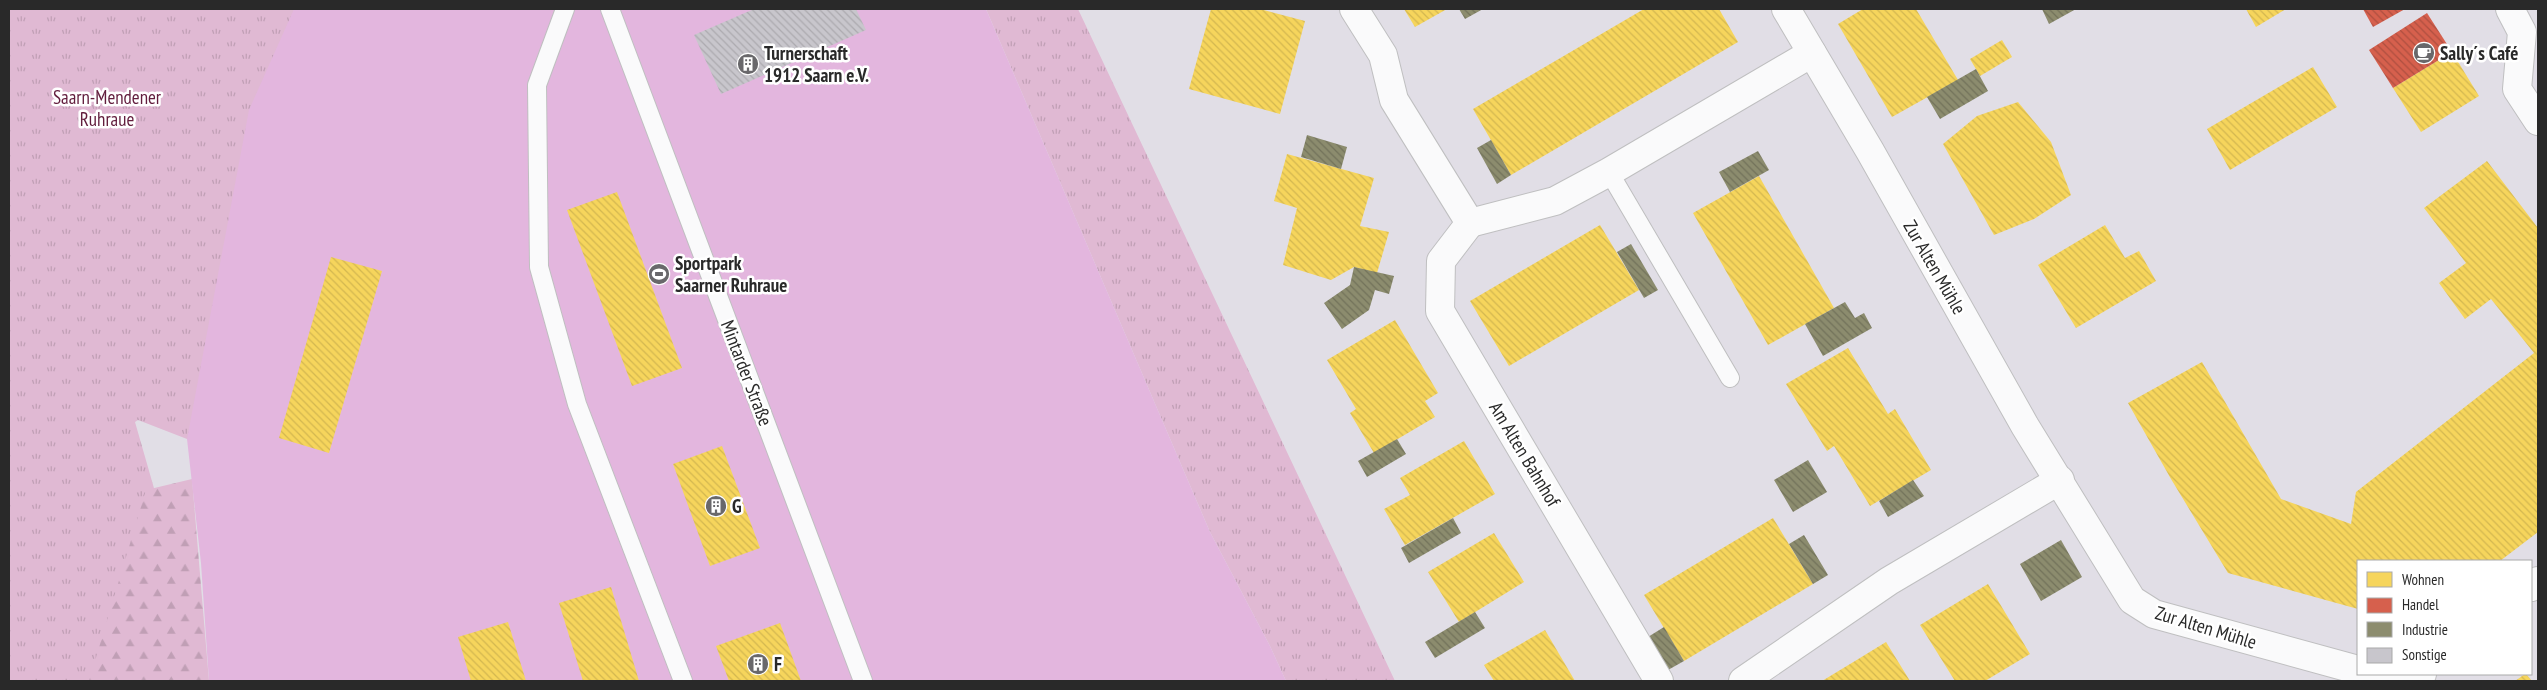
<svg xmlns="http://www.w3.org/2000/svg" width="2547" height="690" font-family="'PT Sans Narrow',sans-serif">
  <defs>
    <pattern id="grass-tufts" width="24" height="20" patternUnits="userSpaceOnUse" patternTransform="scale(1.25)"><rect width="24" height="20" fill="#e0b9d3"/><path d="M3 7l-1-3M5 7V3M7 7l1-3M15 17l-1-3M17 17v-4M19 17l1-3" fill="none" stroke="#c09fb5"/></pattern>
    <pattern id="forest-firs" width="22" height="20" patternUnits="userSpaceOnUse" patternTransform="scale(1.25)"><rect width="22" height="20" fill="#e0b9d3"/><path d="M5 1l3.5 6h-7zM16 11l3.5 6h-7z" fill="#c09fb5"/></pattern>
    <pattern id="homes-back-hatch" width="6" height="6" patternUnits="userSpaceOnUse" patternTransform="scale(1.25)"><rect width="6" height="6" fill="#f6d55c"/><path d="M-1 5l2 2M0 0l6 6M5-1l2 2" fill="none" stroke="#d3b750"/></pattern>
    <pattern id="shops-back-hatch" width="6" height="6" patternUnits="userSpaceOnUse" patternTransform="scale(1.25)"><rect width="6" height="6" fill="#d6604d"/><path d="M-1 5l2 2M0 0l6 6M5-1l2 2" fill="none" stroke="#ae4f40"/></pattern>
    <pattern id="industry-back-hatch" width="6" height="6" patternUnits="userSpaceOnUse" patternTransform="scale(1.25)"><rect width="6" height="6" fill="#8c8c6e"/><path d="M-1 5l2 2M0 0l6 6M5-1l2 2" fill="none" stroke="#72725a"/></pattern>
    <pattern id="building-back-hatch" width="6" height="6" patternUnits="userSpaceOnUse" patternTransform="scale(1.25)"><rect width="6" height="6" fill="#c8c6cc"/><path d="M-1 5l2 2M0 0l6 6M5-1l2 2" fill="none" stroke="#acaaaf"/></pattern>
  </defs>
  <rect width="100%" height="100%" fill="#e1dee6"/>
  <!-- grass -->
  <g fill="url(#grass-tufts)">
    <polygon points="9,9 390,9 278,454 187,439 138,420 135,422 201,652 181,681 9,681"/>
    <polygon points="986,9 1078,9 1395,681 1286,681 1270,646 1210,532"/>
  </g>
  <!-- forest -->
  <polygon fill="url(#forest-firs)" points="192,479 209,681 89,681 146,490"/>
  <!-- pitch -->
  <polygon fill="#e3b6de" points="294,9 986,9 1210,532 1270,646 1286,681 209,681 201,563 187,439 249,110"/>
  <!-- homes -->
  <g fill="url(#homes-back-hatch)">
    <polygon points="1211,9 1260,9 1305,21 1280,114 1189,89"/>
    <polygon points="1404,9 1447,9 1415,27"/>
    <polygon points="1644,9 1719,9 1738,42 1511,175 1473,109"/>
    <polygon points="1863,9 1916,9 1958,80 1892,117 1838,24"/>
    <polygon points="2246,9 2286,9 2256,27"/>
    <polygon points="2002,40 2012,57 1980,76 1970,59"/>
    <polygon points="2452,52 2479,96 2421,132 2393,88"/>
    <polygon points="2313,67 2337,107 2230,170 2207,129"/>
    <polygon points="2018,102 2051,142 2071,195 2034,219 1994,235 1943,144 1977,116"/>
    <polygon points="1287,154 1374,178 1360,226 1389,232 1377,273 1354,267 1331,280 1283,265 1297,208 1274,201"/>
    <polygon points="2487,161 2538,228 2538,532 2500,561 2358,561 2358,609 2228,573 2171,479 2128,403 2202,362 2281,499 2351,524 2356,492 2534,353 2491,299 2465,319 2439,283 2466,263 2424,208"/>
    <polygon points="1759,176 1834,308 1768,345 1693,213"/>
    <polygon points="617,192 682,368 632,386 567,210"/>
    <polygon points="1600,225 1639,290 1509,366 1470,301"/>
    <polygon points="2105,225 2125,258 2139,251 2156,281 2076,328 2038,265"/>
    <polygon points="331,257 382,271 329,453 279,438"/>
    <polygon points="1395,320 1438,393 1425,401 1435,417 1374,453 1350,413 1356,409 1327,360"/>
    <polygon points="1848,348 1888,414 1895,409 1931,470 1870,506 1834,446 1827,451 1786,384"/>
    <polygon points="1464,441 1495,494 1405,545 1384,509 1410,495 1400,478"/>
    <polygon points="722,446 760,548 710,566 673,464"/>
    <polygon points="1773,518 1813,584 1684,661 1644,595"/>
    <polygon points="1494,533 1524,582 1459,622 1428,572"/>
    <polygon points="1988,584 2030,654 1985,681 1955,681 1920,625"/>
    <polygon points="611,587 639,681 583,681 559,603"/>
    <polygon points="508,622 526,681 471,681 458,637"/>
    <polygon points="780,623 801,681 729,681 716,646"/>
    <polygon points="1545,630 1575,681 1494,681 1484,665"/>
    <polygon points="1886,642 1910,681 1822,681 1855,661"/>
    <polygon points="2526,674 2532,681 2515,681 2525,674"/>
  </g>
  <!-- shops -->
  <g fill="url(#shops-back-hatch)">
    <polygon points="2363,9 2405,9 2373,27"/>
    <polygon points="2427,13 2452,52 2393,88 2369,50"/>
  </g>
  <!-- industry -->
  <g fill="url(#industry-back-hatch)">
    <polygon points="1459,9 1483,9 1465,19"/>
    <polygon points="2042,9 2076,9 2049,24"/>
    <polygon points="1976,69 1988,91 1940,119 1927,97"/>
    <polygon points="1307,135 1347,147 1341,169 1301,157"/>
    <polygon points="1491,140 1511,175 1497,184 1477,148"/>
    <polygon points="1758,151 1769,170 1730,192 1719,172"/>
    <polygon points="1631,244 1658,290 1644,298 1617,252"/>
    <polygon points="1354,267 1394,276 1389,294 1375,290 1369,310 1342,329 1324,303 1350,285"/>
    <polygon points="1845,302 1855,318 1864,313 1872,328 1823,356 1805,324"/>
    <polygon points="1397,439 1406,454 1367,477 1358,461"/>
    <polygon points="1808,460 1827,492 1793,512 1774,480"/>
    <polygon points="1913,480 1924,496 1888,517 1879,501"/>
    <polygon points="1453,518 1461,533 1409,563 1401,548"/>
    <polygon points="1804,535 1828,575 1813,584 1789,544"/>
    <polygon points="2061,540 2082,577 2041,601 2020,564"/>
    <polygon points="1475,612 1485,628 1435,658 1425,642"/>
    <polygon points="1664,627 1684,661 1668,670 1648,637"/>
  </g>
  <!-- building -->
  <polygon fill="url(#building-back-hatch)" points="754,9 856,9 866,30 721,94 694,35"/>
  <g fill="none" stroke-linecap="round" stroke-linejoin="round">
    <!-- lane casing -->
    <g stroke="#bfbfc0" stroke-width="20">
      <g id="lane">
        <polyline points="565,9 537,85 539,267 577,404 683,681"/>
        <polyline points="610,9 863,681"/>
        <polyline points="1609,172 1730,378"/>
      </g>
    </g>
    <!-- street casing -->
    <g stroke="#bfbfc0" stroke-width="30">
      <g id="street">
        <polyline points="1354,9 1383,55 1394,100 1470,223 1441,261 1440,311 1659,681"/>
        <polyline points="1786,9 1870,151 2025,426 2132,600 2154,614 2358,670"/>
        <polyline points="2510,9 2522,32 2517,89 2538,121"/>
        <polyline points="1470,223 1555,201 1609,172 1812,53"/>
        <polyline points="2531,587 2538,581"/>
        <polyline points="2371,674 2399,681"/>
        <polyline points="1743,681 1889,581 2060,480"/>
        <polyline points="2412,681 2422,674"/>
      </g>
    </g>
    <!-- lane -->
    <use href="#lane" stroke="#fafafb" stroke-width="18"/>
    <!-- street -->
    <use href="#street" stroke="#fafafb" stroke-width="28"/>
  </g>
  <!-- icons -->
  <defs>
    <g id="cafe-disc" transform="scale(1.125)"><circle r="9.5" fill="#69686b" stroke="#fff"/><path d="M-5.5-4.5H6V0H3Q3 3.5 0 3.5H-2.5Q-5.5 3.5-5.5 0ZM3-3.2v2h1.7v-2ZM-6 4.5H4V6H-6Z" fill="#fff"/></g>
    <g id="building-disc" transform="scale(1.125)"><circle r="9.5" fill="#69686b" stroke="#fff"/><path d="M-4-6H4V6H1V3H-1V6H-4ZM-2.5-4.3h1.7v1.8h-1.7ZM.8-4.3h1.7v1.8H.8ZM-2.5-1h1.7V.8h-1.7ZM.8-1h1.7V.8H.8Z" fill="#fff"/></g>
    <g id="stadium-disc" transform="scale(1.125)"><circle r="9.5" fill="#69686b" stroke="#fff"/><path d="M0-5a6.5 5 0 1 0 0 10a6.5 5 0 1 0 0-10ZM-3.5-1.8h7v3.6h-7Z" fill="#fff"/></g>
  </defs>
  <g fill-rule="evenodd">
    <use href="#cafe-disc" x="2424" y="53"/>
    <use href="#building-disc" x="748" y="64"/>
    <use href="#stadium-disc" x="659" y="274"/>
    <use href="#building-disc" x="716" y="506"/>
    <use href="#building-disc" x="758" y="664"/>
  </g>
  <g text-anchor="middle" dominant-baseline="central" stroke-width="5" stroke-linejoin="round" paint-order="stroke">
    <!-- poi labels -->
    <g font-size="19" font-weight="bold" fill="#292929" stroke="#fff" text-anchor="start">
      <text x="764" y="53">Turnerschaft<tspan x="764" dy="22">1912 Saarn e.V.</tspan></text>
      <text x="2440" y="53">Sally´s Café</text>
      <text x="675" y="263">Sportpark<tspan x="675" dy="22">Saarner Ruhraue</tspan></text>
      <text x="732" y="506">G</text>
      <text x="774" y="664">F</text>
    </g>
    <!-- park labels -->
    <g font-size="19" fill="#621d3d" stroke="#fff">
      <text x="107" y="97">Saarn-Mendener<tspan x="107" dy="22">Ruhraue</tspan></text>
    </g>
    <!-- street labels -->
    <g font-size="19" fill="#292929" stroke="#fff">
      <text transform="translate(1935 267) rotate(60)">Zur Alten Mühle</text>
      <text transform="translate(747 373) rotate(69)">Mintarder Straße</text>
      <text transform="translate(1525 454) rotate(59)">Am Alten Bahnhof</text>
      <text transform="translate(2206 627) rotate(17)">Zur Alten Mühle</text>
    </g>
  </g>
  <!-- border -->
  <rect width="2547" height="690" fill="none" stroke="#292929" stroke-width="20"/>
  <!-- legend -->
  <rect x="2357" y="560" width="175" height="115" fill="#ffffff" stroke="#a9a9a9"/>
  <rect x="2367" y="572" width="25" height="15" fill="#f6d55c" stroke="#a9a9a9"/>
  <text x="2402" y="585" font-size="15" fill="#292929">Wohnen</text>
  <rect x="2367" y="598" width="25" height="15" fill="#d6604d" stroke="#a9a9a9"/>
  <text x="2402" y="610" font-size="15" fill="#292929">Handel</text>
  <rect x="2367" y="622" width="25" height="15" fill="#8c8c6e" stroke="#a9a9a9"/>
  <text x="2402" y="635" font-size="15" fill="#292929">Industrie</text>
  <rect x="2367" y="648" width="25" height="15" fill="#c8c6cc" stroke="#a9a9a9"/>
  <text x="2402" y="660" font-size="15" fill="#292929">Sonstige</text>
</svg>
